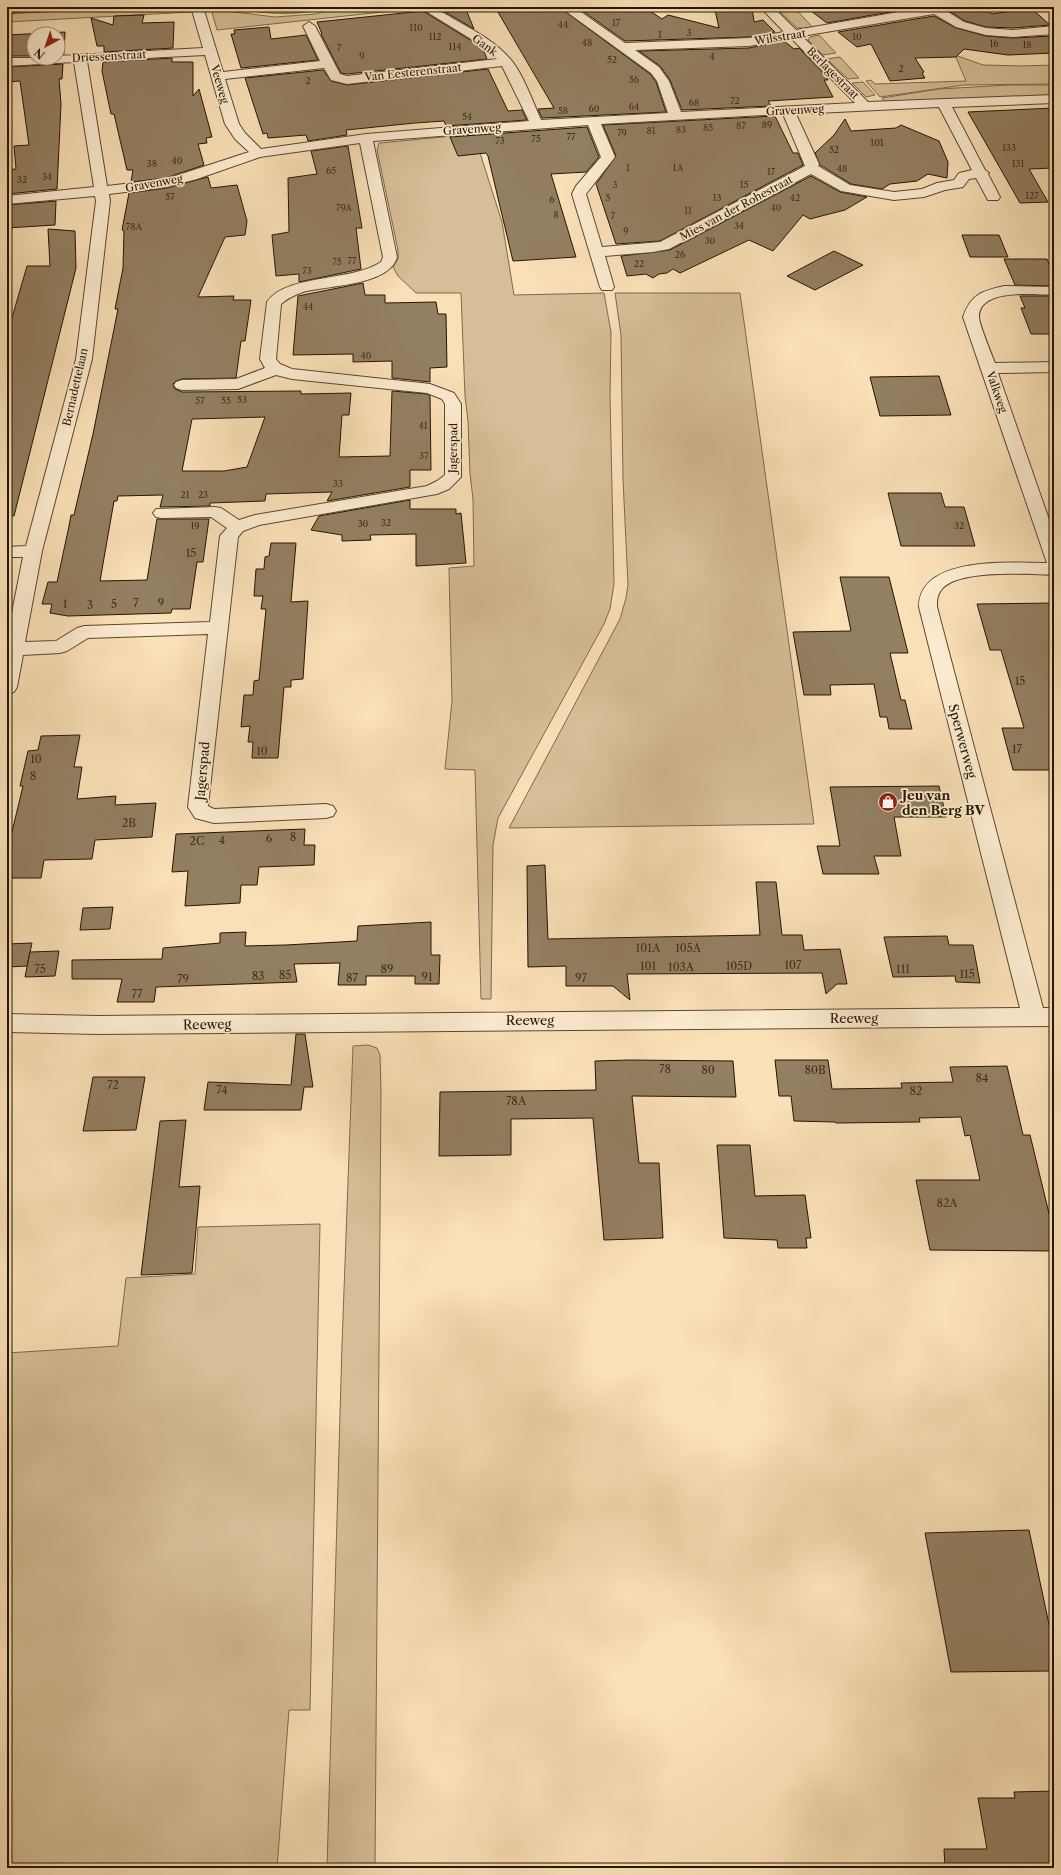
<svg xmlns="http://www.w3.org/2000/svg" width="1061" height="1875" font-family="'Libre Caslon Text',serif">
  <rect width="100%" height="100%" fill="#fae0b7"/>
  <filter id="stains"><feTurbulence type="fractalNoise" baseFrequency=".005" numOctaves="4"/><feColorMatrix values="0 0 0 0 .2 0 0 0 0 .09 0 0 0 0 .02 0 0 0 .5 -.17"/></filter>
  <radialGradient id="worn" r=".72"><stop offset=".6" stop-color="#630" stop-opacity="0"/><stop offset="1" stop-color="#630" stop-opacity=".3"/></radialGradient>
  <!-- green -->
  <g fill="#d6be98" stroke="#7d6a4e">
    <polygon points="7,7 190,7 191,12 7,22"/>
    <path d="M224 7H330C291 18 263 13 224 7Z"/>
    <polygon points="341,7 419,8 217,30 211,9 275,17 315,14"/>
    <polygon points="775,7 794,7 813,28 797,28"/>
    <polygon points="819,35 836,53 823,55 808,40 810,37"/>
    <polygon points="955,55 983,65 1021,66 1054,65 1054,84 964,85 880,97 866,81 871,80 875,84 966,81"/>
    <polygon points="840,57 859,78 848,79 827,59"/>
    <polygon points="863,82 875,95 866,97 852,83"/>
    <polygon points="1008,85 1054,85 1054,96 885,102 882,98 939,89"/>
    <polygon points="474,134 502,222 514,295 604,293 611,332 610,395 614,584 610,609 604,624 498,818 493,845 491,999 481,999 475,770 445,769 452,701 449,568 474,566 473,499 470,474 468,421 465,396 461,293 416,293 398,276 393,267 398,259 398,250 377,150 379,143"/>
    <polygon points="615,293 740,293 814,824 509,828 620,619 626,598 628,585 623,479 621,335"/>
    <polygon points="368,1045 377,1048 380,1055 381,1090 375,1868 327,1868 342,1345 353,1046"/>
    <polygon points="320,1224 310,1710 289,1710 277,1868 7,1868 7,1353 118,1346 126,1278 195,1274 198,1227"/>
  </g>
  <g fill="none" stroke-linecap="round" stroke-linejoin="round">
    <!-- stream -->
    <polyline stroke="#79664a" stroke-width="5" points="7,12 98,7"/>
  </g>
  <!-- building -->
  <g fill="#937f61" stroke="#241603" fill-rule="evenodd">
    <polygon points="465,7 474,29 440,9"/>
    <polygon points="495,7 559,7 650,74 656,82 666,112 542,118 538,109 554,108"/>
    <polygon points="577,7 617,7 622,11 644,7 662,19 668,15 719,28 715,10 722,10 722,7 752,7 754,22 763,20 775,32 749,37 625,41"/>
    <polygon points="835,7 918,7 827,23 811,11"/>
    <polygon points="943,7 981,7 992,14 1031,8 1050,25 1013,28 986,27 965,21"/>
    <polygon points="423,11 475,43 483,49 487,59 347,74 341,73 321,34 322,34 317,22"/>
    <polygon points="144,15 142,23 174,22 173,48 104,52 104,46 97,46 91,18 113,25 114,16"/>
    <polygon points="934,16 956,28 986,36 1013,38 1054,36 1054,53 1008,55 964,49 956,57 915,58 924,72 922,73 925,78 890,81 871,44 857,47 838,32"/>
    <polygon points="269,27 271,39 306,35 318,60 241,68 231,34 235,34 234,30"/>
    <polygon points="65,32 64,54 58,54 58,34 34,34 34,56 7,56 7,35"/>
    <polygon points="784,41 794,49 799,48 825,75 828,80 824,80 833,97 768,101 771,106 682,110 670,80 660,66 639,51 749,48"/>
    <polygon points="172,58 172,62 193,62 193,96 199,89 212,137 206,138 207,143 198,144 204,165 166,178 131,182 133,170 127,170 114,114 111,114 102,71 103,62"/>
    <polygon points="63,64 62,79 59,79 61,104 57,189 7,194 7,170 16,169 14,146 29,145 20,81 7,82 7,67"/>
    <polygon points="488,69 508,111 522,110 527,120 446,126 444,121 415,123 346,130 347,135 308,141 306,135 268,138 267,133 263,134 245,78 323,70 331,81 347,85"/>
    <polygon points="1054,108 1054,168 1029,169 1048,202 1020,203 968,112"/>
    <polygon points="775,116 793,153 798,153 803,165 660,241 616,244 596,184 616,156 603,125"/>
    <polygon points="845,119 851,131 896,128 901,125 939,141 948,162 947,178 928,174 917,181 890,184 882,189 851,184 820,165 815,153 834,135"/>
    <polygon points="587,127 599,157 586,172 551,174 576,257 513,261 488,156 486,153 458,156 450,137"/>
    <polygon points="348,146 362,228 356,228 361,269 299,282 299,274 276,276 272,235 289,232 288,178 317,174 311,151"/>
    <polygon points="811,176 840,192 867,197 845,210 810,219 803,215 773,251 749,240 680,273 673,269 667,273 659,274 653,278 646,274 627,276 621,256 670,250"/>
    <path d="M208 177 211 188 237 185 247 221 245 235 225 237 198 297 234 296 233 300H251L245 341H241L236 378 182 379 176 381 173 384 175 389 182 392 301 391V394L351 393 349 415H342L339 457 390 456 392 391 427 394 430 396 431 470H410V487L327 501 332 492 266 494 265 501 210 503V506L160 507 163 495 118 496 117 501H114L100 581 147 580 157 519H209L203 562H197L190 609H172L171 613 68 616 50 613 52 604H42L48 582H57L69 526 71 515H74L93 434 118 309H115L123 268 124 231 122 230 129 193 167 188ZM265 417 247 467 224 471H182L192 419Z"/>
    <polygon points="56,201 55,225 7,228 7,205"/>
    <polygon points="48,229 75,231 76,268 14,516 7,515 7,349 8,345 7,345 7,335 27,266 50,266"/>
    <polygon points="962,235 999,235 1008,257 970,257"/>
    <polygon points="834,251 863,265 815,290 787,276"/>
    <polygon points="1004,259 1047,259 1054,276 1054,286 1015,285"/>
    <polygon points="363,283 365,295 385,295 385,303 436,302 438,314 446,314 447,367 430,368 430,382 392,378 392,361 353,362 353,354 293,355 298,296"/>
    <polygon points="1020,296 1054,296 1054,334 1031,334 1021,308 1025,308"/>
    <polygon points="939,376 951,415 880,416 870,377"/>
    <polygon points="888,493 941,493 945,507 964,507 975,546 901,546"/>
    <polygon points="410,500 410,509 456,509 456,514 461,513 466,563 416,566 416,534 370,535 371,540 342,541 342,535 311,530 319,516"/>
    <polygon points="271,543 296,543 291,602 308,601 303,679 291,680 291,687 284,687 278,758 252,758 253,742 248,742 250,726 241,727 244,695 253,695 254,681 259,680 266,609 261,609 263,596 254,596 256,569 264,569 265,557 269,556"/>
    <polygon points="840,577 889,577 908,653 890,653 901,700 905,700 912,729 889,729 887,717 880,717 874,684 830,685 831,695 804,695 793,632 851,631"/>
    <polygon points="1054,603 1054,770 1013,770 1002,728 1024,728 1001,650 990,650 977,604"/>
    <polygon points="80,735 74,767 82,767 77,799 116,796 115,805 156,803 152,837 95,840 92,859 44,860 41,878 7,878 7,836 11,836 23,786 20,786 28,751 38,750 41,736"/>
    <polygon points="939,786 946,817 894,817 901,856 874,856 879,874 823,874 817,846 840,846 830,787"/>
    <polygon points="305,829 304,845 315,845 314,865 259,867 257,885 241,885 240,903 185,906 188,871 172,872 176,834"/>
    <polygon points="545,865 548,939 760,935 756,882 776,882 782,935 802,935 804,950 840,949 847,984 837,984 826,994 822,973 627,974 630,1000 613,986 566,986 566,966 528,967 527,866"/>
    <polygon points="113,907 110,929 80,930 83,908"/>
    <polygon points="431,922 431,955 440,955 439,984 415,984 415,976 366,976 366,985 338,985 340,963 294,964 297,982 156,987 154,1002 117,1002 122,979 72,979 72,960 162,959 163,948 220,943 220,933 246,932 245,946 286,945 357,941 358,926"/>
    <polygon points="947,936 949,945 973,945 980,983 956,982 955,976 893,977 884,937"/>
    <polygon points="32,943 27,966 7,967 7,944"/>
    <polygon points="59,951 55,976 25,977 30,952"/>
    <polygon points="296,1034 305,1034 313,1087 304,1087 301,1110 204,1110 208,1082 291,1085"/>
    <polygon points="629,1060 733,1061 736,1097 632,1096 639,1163 659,1163 663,1238 604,1240 593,1118 511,1119 511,1155 439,1156 440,1092 596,1090 595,1061"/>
    <polygon points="775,1060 828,1060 832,1089 902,1088 901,1083 953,1082 950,1067 1007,1066 1023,1135 1030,1135 1054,1234 1054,1251 930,1250 916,1180 980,1180 970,1135 965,1136 961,1117 919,1118 920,1122 836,1123 835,1122 794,1121 791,1096 779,1096"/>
    <polygon points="93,1077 145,1077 136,1130 83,1131"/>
    <polygon points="186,1120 179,1187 200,1186 192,1273 141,1275 160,1121"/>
    <polygon points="717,1145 750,1145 755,1196 805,1195 811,1238 806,1238 807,1248 778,1248 777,1240 724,1238"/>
    <polygon points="1029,1530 1054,1648 1054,1671 951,1672 925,1533"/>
    <polygon points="1054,1791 1054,1868 945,1868 944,1849 987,1849 978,1798 1015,1798 1014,1792"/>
  </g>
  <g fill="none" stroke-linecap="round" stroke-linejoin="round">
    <!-- minor casing -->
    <g stroke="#5a4830" stroke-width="2">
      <g id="minor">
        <path d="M191 7H203L223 72 320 61 303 26 309 22 315 26 340 74 347 76 497 59 476 42 419 7C437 7 443 13 459 22 477 32 497 43 511 60 523 74 533 102 541 120L668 113 657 81 651 73 560 7H574L625 43 749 38 784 32 760 7H773L796 30 927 7H940L964 22 986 28 1013 30 1054 26V34L1013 37 986 35 956 27 934 14 802 36 868 102 1054 95V103L952 107 985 170 989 173 988 174 1000 197 998 200H988L976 178 969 179 963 187 945 190 924 197 894 200 841 191 811 174 669 249 653 252 605 256 614 287 612 290H602L600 287 572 194 576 186 601 157 588 125 373 141 397 257C389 286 328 285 303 292 295 295 288 298 281 304L276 359 280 364 292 369 430 384 454 393 461 404V477L449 489 437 494 259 525 243 531 238 537 208 806 214 809 326 804 333 806 336 811 333 816 326 818 214 823 195 818 188 807 208 634 88 638 67 651 60 653 23 655 17 687 14 692 7 693V638L23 557H7V547L26 546 76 359 96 201 95 196 7 204V196L94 187 74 62 7 66V58H58V56L203 48ZM791 38 855 103 681 112 669 81 659 67 635 50 749 46ZM205 55 225 124 235 139 249 152 166 179 107 186 87 61ZM502 66 529 121 366 134 261 149 245 133 239 124 225 79 324 68 331 80 347 84ZM939 107 972 170 959 173 954 180 937 183 922 189 894 192 850 185 818 166 819 164 796 114ZM783 114 805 166 660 242 602 247 586 194 615 157 601 124ZM360 143 383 257 381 262C351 282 286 274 267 302L260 359 265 368 236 379 182 380 176 382 174 385 176 388 182 390 238 389 276 375 292 379 427 393 442 399 445 404V475L437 481 427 486 255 515 239 520 221 508 215 507 156 509 153 513 156 517 162 518 211 517 227 528 220 536 210 622 84 626 77 628 56 641 25 642 42 551 92 359 110 201 109 194 167 187 197 179 260 157Z"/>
        <path d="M1004 286 1054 287V295C1036 295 979 287 979 317 979 324 992 355 995 363L1054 362V372L998 373 1054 534V575C1029 574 958 569 942 589 937 595 937 600 937 607L1043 1008H1054V1026L97 1034 7 1032V1014L97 1016 1020 1008 919 607C919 555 1012 563 1047 563L963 317C971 294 982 291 1004 286Z"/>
      </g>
    </g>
    <!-- minor -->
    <use href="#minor" fill="#fcebd0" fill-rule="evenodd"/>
  </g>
  <!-- icons -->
  <defs>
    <g id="shop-disc" transform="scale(1)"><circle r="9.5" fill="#8f2418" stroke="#fcebd0"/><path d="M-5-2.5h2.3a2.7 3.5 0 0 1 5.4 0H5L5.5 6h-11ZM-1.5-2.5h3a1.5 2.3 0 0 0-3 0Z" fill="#fff"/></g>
  </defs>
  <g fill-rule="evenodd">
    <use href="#shop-disc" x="888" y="802"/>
  </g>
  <g text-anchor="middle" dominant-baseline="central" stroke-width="3.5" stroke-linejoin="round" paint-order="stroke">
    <!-- far-number labels -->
    <g font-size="9" fill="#40301a">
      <text x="616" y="22">17</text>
      <text x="563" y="24">44</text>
      <text x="416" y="27">110</text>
      <text x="689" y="32">3</text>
      <text x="660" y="34">1</text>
      <text x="435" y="36">112</text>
      <text x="857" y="36">10</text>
      <text x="587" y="42">48</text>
      <text x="994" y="43">16</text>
      <text x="1027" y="44">18</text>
      <text x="455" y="46">114</text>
      <text x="339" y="47">7</text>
      <text x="362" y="55">9</text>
      <text x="712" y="56">4</text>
      <text x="612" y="59">52</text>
      <text x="901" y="68">2</text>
      <text x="634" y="79">56</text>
      <text x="308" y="80">2</text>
      <text x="735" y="100">72</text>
      <text x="694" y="102">68</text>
      <text x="634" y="106">64</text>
      <text x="594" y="108">60</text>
      <text x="563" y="110">58</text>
      <text x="467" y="116">54</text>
      <text x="767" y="124">89</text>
      <text x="741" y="125">87</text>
      <text x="708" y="127">85</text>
      <text x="681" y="129">83</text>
      <text x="651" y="130">81</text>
      <text x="622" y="132">79</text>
      <text x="571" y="136">77</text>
      <text x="536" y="138">75</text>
      <text x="500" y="140">73</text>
      <text x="877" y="142">101</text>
      <text x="1009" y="147">133</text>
      <text x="834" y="149">52</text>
      <text x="177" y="160">40</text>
      <text x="152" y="163">38</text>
      <text x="1018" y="163">131</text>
      <text x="628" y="167">1</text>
      <text x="678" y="167">1A</text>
      <text x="842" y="168">48</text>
      <text x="331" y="170">65</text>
      <text x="771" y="171">17</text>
      <text x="47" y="176">34</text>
      <text x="22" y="179">32</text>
      <text x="615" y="184">3</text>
      <text x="744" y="184">15</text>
      <text x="1032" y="195">127</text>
      <text x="170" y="196">57</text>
      <text x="608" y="197">5</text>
      <text x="717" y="197">13</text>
      <text x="795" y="197">42</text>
      <text x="552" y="199">6</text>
      <text x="344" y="207">79A</text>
      <text x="776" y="207">40</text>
      <text x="688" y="210">11</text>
      <text x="556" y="214">8</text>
      <text x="613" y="215">7</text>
      <text x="739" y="225">34</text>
      <text x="134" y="226">78A</text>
      <text x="626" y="230">9</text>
      <text x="710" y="240">30</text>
      <text x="680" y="254">26</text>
      <text x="352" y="260">77</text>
      <text x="337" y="261">75</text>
      <text x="639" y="263">22</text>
      <text x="307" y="270">73</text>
      <text x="308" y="306">44</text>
      <text x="366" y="355">40</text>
      <text x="242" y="399">53</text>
      <text x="200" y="400">57</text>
      <text x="226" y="400">55</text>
      <text x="423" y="425">41</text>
      <text x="424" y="455">37</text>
      <text x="338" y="483">33</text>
      <text x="185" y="494">21</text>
      <text x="203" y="494">23</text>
      <text x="386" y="522">32</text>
      <text x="363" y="523">30</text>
      <text x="195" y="525">19</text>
      <text x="959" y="525">32</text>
    </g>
    <!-- far-street labels -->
    <g font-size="11" fill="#241603" stroke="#fcebd0">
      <text transform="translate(780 37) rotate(-9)">Wilsstraat</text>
      <text transform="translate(485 45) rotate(36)">Gank</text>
      <text transform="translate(109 56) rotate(-3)">Driessenstraat</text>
      <text transform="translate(413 72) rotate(-6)">Van Eesterenstraat</text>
      <text transform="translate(833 73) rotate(45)">Berlagestraat</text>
      <text transform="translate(220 84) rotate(74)">Veeweg</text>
      <text transform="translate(795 110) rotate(-3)">Gravenweg</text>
      <text transform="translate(472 129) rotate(-4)">Gravenweg</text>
      <text transform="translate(154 183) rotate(-10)">Gravenweg</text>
      <text transform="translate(736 208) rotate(-28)">Mies van der Rohestraat</text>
      <text transform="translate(75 387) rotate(-77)">Bernadettelaan</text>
      <text transform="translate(997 392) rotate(71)">Valkweg</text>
      <text transform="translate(453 448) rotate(-89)">Jagerspad</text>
    </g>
    <!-- number labels -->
    <g font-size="11" fill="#40301a">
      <text x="191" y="553">15</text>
      <text x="136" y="603">7</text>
      <text x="161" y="603">9</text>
      <text x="65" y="604">1</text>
      <text x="114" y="604">5</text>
      <text x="90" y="605">3</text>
      <text x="1020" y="681">15</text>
      <text x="1017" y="749">17</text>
      <text x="262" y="751">10</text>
      <text x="36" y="759">10</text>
      <text x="33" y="776">8</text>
      <text x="129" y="823">2B</text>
      <text x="293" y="837">8</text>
      <text x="269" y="838">6</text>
      <text x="222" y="840">4</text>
      <text x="197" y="841">2C</text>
      <text x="648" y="948">101A</text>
      <text x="688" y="948">105A</text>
      <text x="793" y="965">107</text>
      <text x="648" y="966">101</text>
      <text x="739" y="966">105D</text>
      <text x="681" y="967">103A</text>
      <text x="40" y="969">75</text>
      <text x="387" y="969">89</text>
      <text x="903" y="969">111</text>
      <text x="967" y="974">115</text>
      <text x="285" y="975">85</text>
      <text x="258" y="976">83</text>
      <text x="427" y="977">91</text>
      <text x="352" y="978">87</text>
      <text x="581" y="978">97</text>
      <text x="183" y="979">79</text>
      <text x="137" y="994">77</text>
      <text x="665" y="1069">78</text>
      <text x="708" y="1070">80</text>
      <text x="815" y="1070">80B</text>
      <text x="982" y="1078">84</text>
      <text x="113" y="1085">72</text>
      <text x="222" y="1090">74</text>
      <text x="916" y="1091">82</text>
      <text x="516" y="1101">78A</text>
      <text x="947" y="1203">82A</text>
    </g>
    <!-- street labels -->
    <g font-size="13" fill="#241603" stroke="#fcebd0">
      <text transform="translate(963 741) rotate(75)">Sperwerweg</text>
      <text transform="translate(202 771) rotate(-85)">Jagerspad</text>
      <text x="854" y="1018">Reeweg</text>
      <text x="530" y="1020">Reeweg</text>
      <text transform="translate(207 1024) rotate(-1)">Reeweg</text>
    </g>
    <!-- poi labels -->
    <g font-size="13" font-weight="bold" fill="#241603" stroke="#fcebd0" text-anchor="start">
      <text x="902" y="795">Jeu van<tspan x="902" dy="15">den Berg BV</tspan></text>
    </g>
  </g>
  <!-- margin -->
  <rect width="1061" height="1875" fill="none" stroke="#fae0b7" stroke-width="24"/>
  <rect x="8" y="8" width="1045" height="1859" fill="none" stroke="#241603" stroke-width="2"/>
  <rect x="12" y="12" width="1037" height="1851" fill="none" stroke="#241603"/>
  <!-- north arrow -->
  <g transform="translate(46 46) rotate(220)"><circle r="19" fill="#fcebd0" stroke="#a6967e"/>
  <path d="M0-3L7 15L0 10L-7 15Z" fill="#8f2418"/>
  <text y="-6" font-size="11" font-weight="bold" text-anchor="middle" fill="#241603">N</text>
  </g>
  <rect width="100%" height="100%" filter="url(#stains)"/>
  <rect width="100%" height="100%" fill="url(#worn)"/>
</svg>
